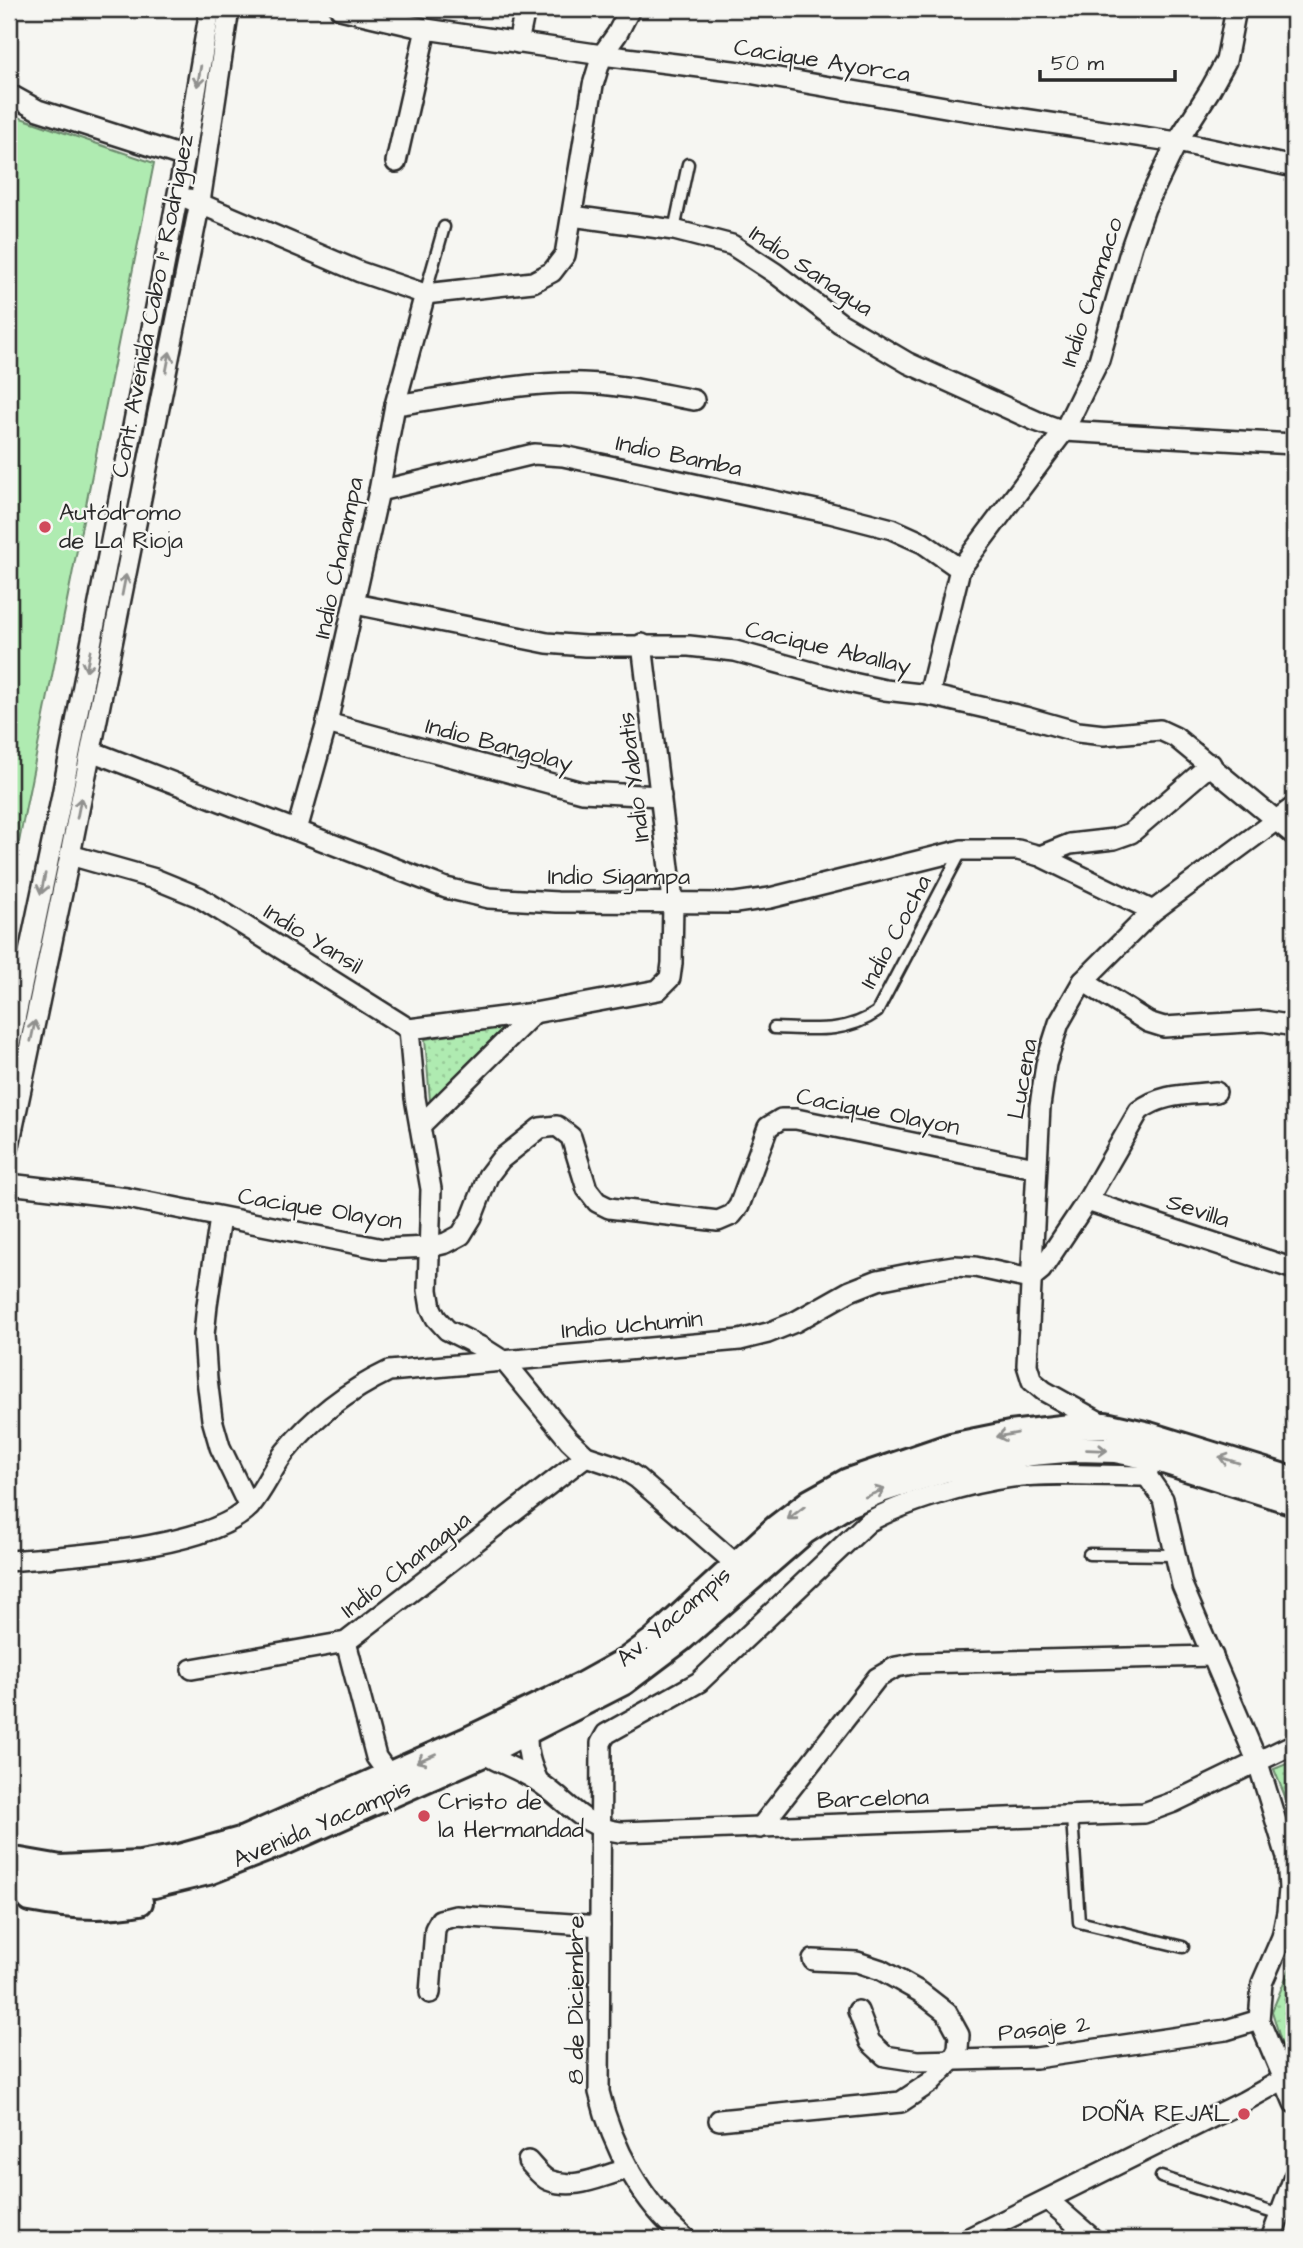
<svg xmlns="http://www.w3.org/2000/svg" width="1303" height="2248" font-family="'Architects Daughter',sans-serif">
  <defs>
    <pattern id="park-dots" width="8" height="8" patternUnits="userSpaceOnUse" patternTransform="scale(1.75)"><rect width="8" height="8" fill="#afebb1"/><path d="M2 2h.1M6 6h.1" fill="none" stroke="#97ca98" stroke-width="1.8" stroke-linecap="round"/></pattern>
  </defs>
  <rect width="100%" height="100%" fill="#f6f6f2"/>
  <filter id="ink" filterUnits="userSpaceOnUse"><feTurbulence type="fractalNoise" baseFrequency=".0143" numOctaves="2"/><feDisplacementMap in="SourceGraphic" scale="14" xChannelSelector="R" yChannelSelector="G"/><feConvolveMatrix kernelMatrix="1 2 1 2 8 2 1 2 1" color-interpolation-filters="sRGB"/></filter>
  <g filter="url(#ink)">
    <!-- park -->
    <g fill="url(#park-dots)" stroke="#6d8b6e" stroke-width="2">
      <polygon points="505,1026 430,1101 425,1039"/>
      <polygon points="1294,1761 1294,1819 1274,1769"/>
      <polygon points="1294,1958 1294,2048 1284,2052 1272,2011"/>
    </g>
    <!-- garden -->
    <polygon fill="#afebb1" stroke="#6d8b6e" stroke-width="2" points="9,114 154,163 9,892"/>
    <g fill="none" stroke-linecap="round" stroke-linejoin="round">
      <!-- service casing -->
      <g stroke="#2b2b2b" stroke-width="15">
        <g id="service">
          <polyline points="674,230 688,164"/>
          <polyline points="425,294 444,227"/>
          <path d="M774 1028C810 1029 846 1034 877 1012L962 850"/>
          <polyline points="1089,1554 1174,1555"/>
          <polyline points="1072,1817 1079,1922 1183,1947"/>
          <polyline points="1161,2177 1280,2215"/>
        </g>
      </g>
      <!-- minor casing -->
      <g stroke="#2b2b2b" stroke-width="24">
        <g id="minor">
          <polyline points="340,9 426,29 602,55 749,73 951,108 1177,142 1294,167"/>
          <polyline points="518,43 525,9"/>
          <polyline points="9,94 38,110 185,157"/>
          <polyline points="396,162 426,29"/>
          <polyline points="189,199 360,272 425,294 533,282 552,272 565,255 593,85 602,55 617,34 630,9"/>
          <polyline points="572,216 674,230 732,245 775,273 840,323 908,363 1036,421 1064,431 1294,444"/>
          <path d="M395 405C452 397 525 381 582 383 620 384 656 393 694 400"/>
          <polyline points="379,491 534,454 563,456 830,513 892,529 923,543 960,569"/>
          <polyline points="355,604 547,643 585,646 689,646 735,651 848,682 885,690 929,695 1025,717 1078,732 1104,735 1160,730 1175,737 1294,835"/>
          <polyline points="929,695 960,569 1064,431 1082,394 1099,360 1132,245 1145,208 1177,142 1210,90 1226,61 1236,9"/>
          <polyline points="327,723 582,792 661,796"/>
          <polyline points="91,751 446,888 489,898 557,902 735,903 770,898 962,850 1018,850 1040,856 1153,911"/>
          <polyline points="297,830 327,723 379,491 395,405 425,294"/>
          <polyline points="70,855 155,879 199,897 409,1029 534,1013 658,990 670,978 672,963 673,901 642,644"/>
          <polyline points="1040,856 1070,844 1114,839 1131,833 1211,764"/>
          <polyline points="1083,981 1148,1022 1164,1027 1263,1021 1294,1026"/>
          <polyline points="409,1029 415,1098 431,1189 428,1290 431,1308 436,1318 447,1330 483,1348 505,1362 569,1440 586,1456 622,1468 637,1478 737,1565"/>
          <polyline points="9,1048 61,800 185,157 210,9"/>
          <polyline points="420,1126 534,1013"/>
          <polyline points="9,1146 70,855 200,202 229,9"/>
          <polyline points="9,1184 127,1198 383,1249 430,1247 446,1243 461,1235 472,1217 488,1176 501,1159 540,1128 557,1126 571,1137 587,1189 597,1202 609,1208 718,1221 732,1215 739,1206 768,1127 781,1119 796,1119 1035,1168"/>
          <polyline points="1087,1201 1294,1269"/>
          <polyline points="220,1218 207,1305 204,1335 207,1379 212,1419 220,1447 249,1507"/>
          <polyline points="1105,1425 1044,1391 1032,1381 1027,1365 1040,1106 1046,1064 1059,1023 1083,981 1153,911 1294,807"/>
          <polyline points="1147,1476 1163,1499 1182,1585 1258,1763 1287,1857 1289,1889 1287,1912 1282,1937 1262,1983 1259,2020 1294,2103"/>
          <path d="M9 1561C66 1556 211 1549 250 1506 264 1490 272 1469 285 1452 314 1416 347 1391 389 1371L740 1340 768 1333 795 1322 850 1291 878 1280 923 1271 954 1266 975 1267 1030 1279 1041 1270 1087 1201 1139 1111C1161 1093 1189 1095 1216 1092"/>
          <polyline points="346,1642 376,1757 389,1775 400,1779"/>
          <polyline points="192,1669 346,1642 586,1456"/>
          <path d="M527 1731C526 1750 530 1764 538 1781"/>
          <path d="M475 1748C494 1762 518 1768 537 1781 567 1800 582 1827 620 1832L1144 1813 1174 1802 1294 1744"/>
          <polyline points="760,1828 877,1678 896,1667 918,1663 1213,1656"/>
          <polyline points="430,1993 435,1929 440,1920 456,1916 600,1926"/>
          <polyline points="858,2011 870,2042 885,2056 918,2061 1036,2058 1226,2030 1259,2020"/>
          <polyline points="719,2120 901,2102 931,2082 952,2060 958,2049 959,2035 947,2013 920,1992 881,1970 857,1962 813,1960"/>
          <path d="M528 2161C533 2166 541 2177 548 2180 577 2191 601 2175 629 2169"/>
          <polyline points="1048,2200 1093,2239"/>
          <path d="M686 2239C642 2203 612 2147 599 2092L601 1743 606 1734 699 1682 868 1522C904 1502 971 1482 1012 1477 1054 1472 1104 1476 1147 1476L1151 1457"/>
          <polyline points="967,2239 1243,2102 1293,2074"/>
          <polyline points="1271,2239 1294,2177"/>
        </g>
      </g>
      <!-- tertiary casing -->
      <g stroke="#2b2b2b" stroke-width="30">
        <g id="tertiary">
          <polyline points="9,1859 61,1868 140,1864 179,1857 244,1839 465,1741 582,1685 627,1660 654,1640 776,1528 810,1502 848,1481 951,1446 1010,1434 1079,1426 1105,1425 1149,1435 1294,1480"/>
          <polyline points="9,1881 51,1888 109,1889 154,1885 208,1872 287,1841 483,1754 624,1682 681,1639 805,1531 846,1505 881,1490 943,1470 1032,1453 1076,1449 1115,1450 1151,1457 1294,1502"/>
          <path d="M30 1899C66 1906 103 1909 140 1902"/>
        </g>
      </g>
      <!-- service -->
      <use href="#service" stroke="#f6f6f2" stroke-width="10"/>
      <!-- minor -->
      <use href="#minor" stroke="#f6f6f2" stroke-width="19"/>
      <!-- tertiary -->
      <use href="#tertiary" stroke="#f6f6f2" stroke-width="24"/>
    </g>
    <!-- one-way arrows -->
    <defs><path id="oneway-shaft" d="M-6 0H5M1.5-3L5.5 0L1.5 3" fill="none" stroke-width="1.6" stroke-linecap="round" stroke-linejoin="round" transform="scale(1.75)"/></defs>
    <g stroke="#90908e">
      <use href="#oneway-shaft" transform="translate(199 76) rotate(100)"/>
      <use href="#oneway-shaft" transform="translate(168 362) rotate(-79)"/>
      <use href="#oneway-shaft" transform="translate(124 585) rotate(-79)"/>
      <use href="#oneway-shaft" transform="translate(88 661) rotate(101)"/>
      <use href="#oneway-shaft" transform="translate(79 808) rotate(-79)"/>
      <use href="#oneway-shaft" transform="translate(43 884) rotate(102)"/>
      <use href="#oneway-shaft" transform="translate(33 1031) rotate(-78)"/>
      <use href="#oneway-shaft" transform="translate(1007 1435) rotate(170)"/>
      <use href="#oneway-shaft" transform="translate(1097 1450) rotate(2)"/>
      <use href="#oneway-shaft" transform="translate(1229 1460) rotate(-163)"/>
      <use href="#oneway-shaft" transform="translate(875 1493) rotate(-22)"/>
      <use href="#oneway-shaft" transform="translate(796 1513) rotate(143)"/>
      <use href="#oneway-shaft" transform="translate(426 1758) rotate(156)"/>
    </g>
  </g>
  <!-- markers -->
  <g fill="#d1495b" stroke="#f6f6f2" stroke-width="2.5">
    <circle cx="45" cy="527" r="7"/>
    <circle cx="424" cy="1816" r="7"/>
    <circle cx="1244" cy="2114" r="7"/>
  </g>
  <g text-anchor="middle" dominant-baseline="central" stroke-width="5" stroke-linejoin="round" paint-order="stroke">
    <!-- street labels -->
    <g font-size="24" fill="#2b2b2b" stroke="#f6f6f2">
      <text transform="translate(822 61) rotate(9)">Cacique Ayorca</text>
      <text transform="translate(811 271) rotate(34)">Indio Sanagua</text>
      <text transform="translate(1092 292) rotate(-72)">Indio Chamaco</text>
      <text transform="translate(153 306) rotate(-79)">Cont. Avenida Cabo 1° Rodriguez</text>
      <text transform="translate(679 456) rotate(12)">Indio Bamba</text>
      <text transform="translate(339 558) rotate(-78)">Indio Chanampa</text>
      <text transform="translate(828 648) rotate(13)">Cacique Aballay</text>
      <text transform="translate(499 745) rotate(15)">Indio Bangolay</text>
      <text transform="translate(634 777) rotate(-97)">Indio Yabatis</text>
      <text x="619" y="877">Indio Sigampa</text>
      <text transform="translate(896 932) rotate(-62)">Indio Cocha</text>
      <text transform="translate(313 939) rotate(32)">Indio Yansil</text>
      <text transform="translate(1023 1079) rotate(-80)">Lucena</text>
      <text transform="translate(878 1112) rotate(11)">Cacique Olayon</text>
      <text transform="translate(320 1209) rotate(9)">Cacique Olayon</text>
      <text transform="translate(1198 1211) rotate(18)">Sevilla</text>
      <text transform="translate(632 1325) rotate(-5)">Indio Uchumin</text>
      <text transform="translate(406 1565) rotate(-38)">Indio Chanagua</text>
      <text transform="translate(674 1617) rotate(-40)">Av. Yacampis</text>
      <text transform="translate(873 1799) rotate(-2)">Barcelona</text>
      <text transform="translate(322 1824) rotate(-23)">Avenida Yacampis</text>
      <text transform="translate(576 2000) rotate(-90)">8 de Diciembre</text>
      <text transform="translate(1044 2029) rotate(-6)">Pasaje 2</text>
    </g>
    <!-- poi labels -->
    <g font-size="24" fill="#2b2b2b" stroke="#f6f6f2" text-anchor="start">
      <text x="59" y="513">Autódromo<tspan x="59" dy="28">de La Rioja</tspan></text>
      <text x="438" y="1802">Cristo de<tspan x="438" dy="28">la Hermandad</tspan></text>
      <text x="1230" y="2114" text-anchor="end">DOÑA REJAL</text>
    </g>
  </g>
  <!-- margin -->
  <rect width="1303" height="2248" fill="none" stroke="#f6f6f2" stroke-width="35"/>
  <rect x="18" y="18" width="1268" height="2213" fill="none" stroke="#2b2b2b" stroke-width="2.5" filter="url(#ink)"/>
  <!-- scale -->
  <path d="M1040 70v10h135v-10" fill="none" stroke="#2b2b2b" stroke-width="3.5"/>
  <text x="1051" y="70" font-size="21" fill="#2b2b2b" stroke="#f6f6f2" stroke-width="5" paint-order="stroke">50 m</text>
</svg>
